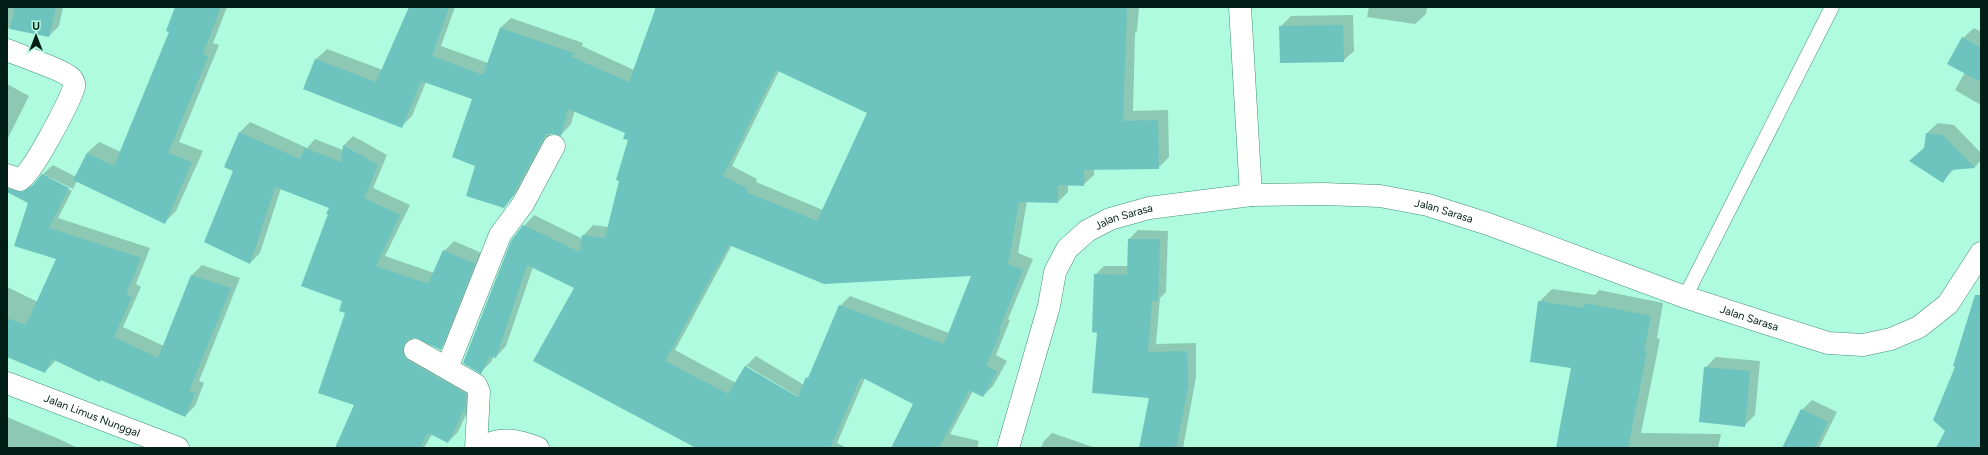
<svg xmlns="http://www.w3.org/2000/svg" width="1988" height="455" font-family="Figtree,sans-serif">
  <rect width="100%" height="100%" fill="#affbe0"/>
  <!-- shadow -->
  <g fill="#0003" fill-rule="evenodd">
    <polygon points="7,7 63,7 59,26 49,36 7,28"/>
    <polygon points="176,7 227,7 213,43 219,45 179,142 203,151 176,211 164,223 77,181 73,189 43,174 53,165 76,177 87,153 99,142 121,152 170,31"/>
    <path d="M411 7H455L441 46 488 63 500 28 511 18 583 43 582 46 634 70 656 9 652 7H1139L1137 31 1135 33 1133 111 1168 110 1169 157 1158 168 1094 169V175L1083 185H1068V192L1058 202 1027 201 1018 253 1033 259 1008 319 1010 320 996 355 1007 361 993 386 983 396 973 391 950 434 979 441 977 448H892L915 403 865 378 837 443 847 448H698L575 287 533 267 506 346 496 357 494 356 491 362 481 372 524 226 534 215 583 239V236L593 225 608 227 630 140 626 133 575 110 571 124 561 135 551 133 522 186 504 207 477 165 473 99 426 82 412 116 402 126 305 89 316 59 327 49 383 70ZM779 71 869 112 823 210 756 182 757 179 732 166ZM732 245 973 275 949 333 850 296 840 306 811 374 804 385 756 356 745 367 736 383 675 350ZM747 366 802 399 801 401 747 369Z"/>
    <polygon points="1369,7 1427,7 1426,14 1415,24 1367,17"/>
    <polygon points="1353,15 1354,51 1343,61 1280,27 1291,16"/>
    <polygon points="1974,28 1981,32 1981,105 1955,90 1965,72 1963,38"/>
    <polygon points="7,84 29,96 7,140"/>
    <polygon points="250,122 307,148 315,139 343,150 344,145 353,136 387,155 373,188 410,205 385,256 434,273 444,251 454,241 484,254 450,339 440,349 415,336 413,337 412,340 475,395 458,432 448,442 432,434 424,448 336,448 355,405 347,312 330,214 330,207 281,188 260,253 250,263 234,171 225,167 240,132"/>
    <polygon points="1938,123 1954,125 1981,153 1981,160 1975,167 1954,169 1942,182 1910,161 1926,147 1927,133"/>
    <polygon points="43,174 72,191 58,218 150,248 136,284 141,287 123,327 164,346 192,275 202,265 240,278 199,381 204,383 195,406 185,416 56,360 45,372 7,356 7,287 38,302 58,259 35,185"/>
    <polygon points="1138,230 1168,231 1166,292 1160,298 1156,344 1196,343 1196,377 1183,448 1140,448 1150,397 1098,332 1095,275 1104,266 1129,266 1129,239"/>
    <polygon points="1552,289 1595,295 1599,290 1663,303 1657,338 1660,339 1641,433 1721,434 1718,448 1557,448 1572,367 1539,302"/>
    <polygon points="1716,357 1760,361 1755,415 1744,426 1705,368"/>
    <polygon points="1812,400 1837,412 1819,448 1783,448 1802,410"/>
    <polygon points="7,417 59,439 78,448 7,448"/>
    <polygon points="1052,433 1096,448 1041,448 1044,441"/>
  </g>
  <!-- building -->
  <g fill="#6dc3be" fill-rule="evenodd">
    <polygon points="15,7 56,7 49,37 10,29"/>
    <polygon points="175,7 221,7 203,54 208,57 168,153 192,162 165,224 73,180 87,153 114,166 169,32 166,31"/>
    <path d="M409 7H449L432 56 483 75 500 28 574 53 572 57 629 82 656 7H1127L1123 121 1158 120 1159 169 1084 170V186L1058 185V203L1019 202 1008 264 1023 270 999 330 1001 331 986 366 997 371 983 397 969 390 939 448H891L913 404 861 377 830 448H696L533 361 574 288 527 265 496 358 490 356 481 374 463 363 511 241 523 225 580 252 582 235 605 238 619 181 616 180 628 140 623 139 625 133 568 109 561 136 554 134H546L512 197 504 208 466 196 475 166 452 157 472 99 421 81 402 128 303 89 315 59 376 82ZM776 70 867 113 817 221 746 192 748 189 723 176ZM729 245 824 284 971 276 944 344 839 305 808 378 806 377 798 397 745 366 728 394 665 361Z"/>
    <polygon points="1343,25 1344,62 1280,63 1279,26"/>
    <polygon points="1962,37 1981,48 1981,82 1947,64"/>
    <polygon points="239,132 300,159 305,148 341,162 343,145 378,165 364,198 400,215 376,266 428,284 443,250 475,264 441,350 415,338 408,339 404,344 403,350 404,356 409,361 466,394 466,406 448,443 428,433 420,448 335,448 354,405 318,393 345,313 339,311 342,301 301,286 328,214 326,214 329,208 275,187 250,264 204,242 233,171 224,167"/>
    <polygon points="1926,133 1943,135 1975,168 1951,170 1943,183 1909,161 1924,148"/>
    <polygon points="42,174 69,188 49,228 141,258 126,294 132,297 114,337 158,358 191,275 231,288 189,391 195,393 185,417 101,380 100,382 52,359 45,373 7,357 7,318 26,325 56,259 14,246 28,203 7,192 7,188 22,192 33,185"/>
    <polygon points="1128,239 1160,239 1158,301 1152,301 1148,352 1187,351 1188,387 1176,448 1139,448 1149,398 1092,393 1097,333 1092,332 1094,274 1127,275"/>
    <polygon points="1975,295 1981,295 1981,448 1936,448 1945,431 1933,420 1955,367 1953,366"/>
    <polygon points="1538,301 1584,308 1585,303 1651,316 1644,351 1647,351 1628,448 1556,448 1571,368 1530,362"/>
    <polygon points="1704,367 1750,371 1745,427 1699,422"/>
    <polygon points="1801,409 1828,422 1815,448 1782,448"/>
  </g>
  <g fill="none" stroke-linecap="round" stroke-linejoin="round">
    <!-- service casing -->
    <g stroke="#438f77" stroke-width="15">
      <polyline id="service" points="1685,297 1832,7"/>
    </g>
    <!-- minor casing -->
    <g stroke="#438f77" stroke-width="23">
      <g id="minor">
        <polyline points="1240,7 1251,195"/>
        <path d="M7 50C18 55 67 71 72 79 74 82 75 86 73 90 68 104 31 176 20 180L7 175"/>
        <polyline points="415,350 476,385 479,392 476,448"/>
        <polyline points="447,368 500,235 523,204 554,146"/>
        <path id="s1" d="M7 383 178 448"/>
        <path d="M481 448C500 436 518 440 538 448"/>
      </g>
    </g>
    <!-- tertiary casing -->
    <g stroke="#438f77" stroke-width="23">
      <g id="tertiary">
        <path id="s2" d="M1008 448 1049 306 1055 272 1067 249 1087 231 1110 219 1149 208 1251 195 1323 194 1380 196 1428 205 1488 224 1685 297 1762 322 1828 343 1863 345 1891 339 1919 327 1948 304 1981 253"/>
      </g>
    </g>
    <!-- service -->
    <use href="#service" stroke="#fff" stroke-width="14"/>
    <!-- minor -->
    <use href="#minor" stroke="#fff" stroke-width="22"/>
    <!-- tertiary -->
    <use href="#tertiary" stroke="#fff" stroke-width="22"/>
  </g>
  <g text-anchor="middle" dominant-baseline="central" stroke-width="3" stroke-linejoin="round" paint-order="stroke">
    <!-- street labels -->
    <g font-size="11" fill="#001e15" stroke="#affbe0">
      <text stroke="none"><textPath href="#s2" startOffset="599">Jalan Sarasa</textPath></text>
      <text stroke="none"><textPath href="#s2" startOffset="275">Jalan Sarasa</textPath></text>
      <text stroke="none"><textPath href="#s2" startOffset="923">Jalan Sarasa</textPath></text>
      <text stroke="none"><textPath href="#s1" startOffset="91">Jalan Limus Nunggal</textPath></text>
    </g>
  </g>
  <!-- border -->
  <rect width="1988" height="455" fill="none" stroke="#001e15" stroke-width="16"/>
  <!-- north arrow -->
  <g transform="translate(36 36)" stroke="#affbe0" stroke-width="3" paint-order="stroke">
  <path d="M0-3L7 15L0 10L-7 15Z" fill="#001e15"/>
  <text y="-6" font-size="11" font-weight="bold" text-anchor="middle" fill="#001e15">U</text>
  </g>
</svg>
